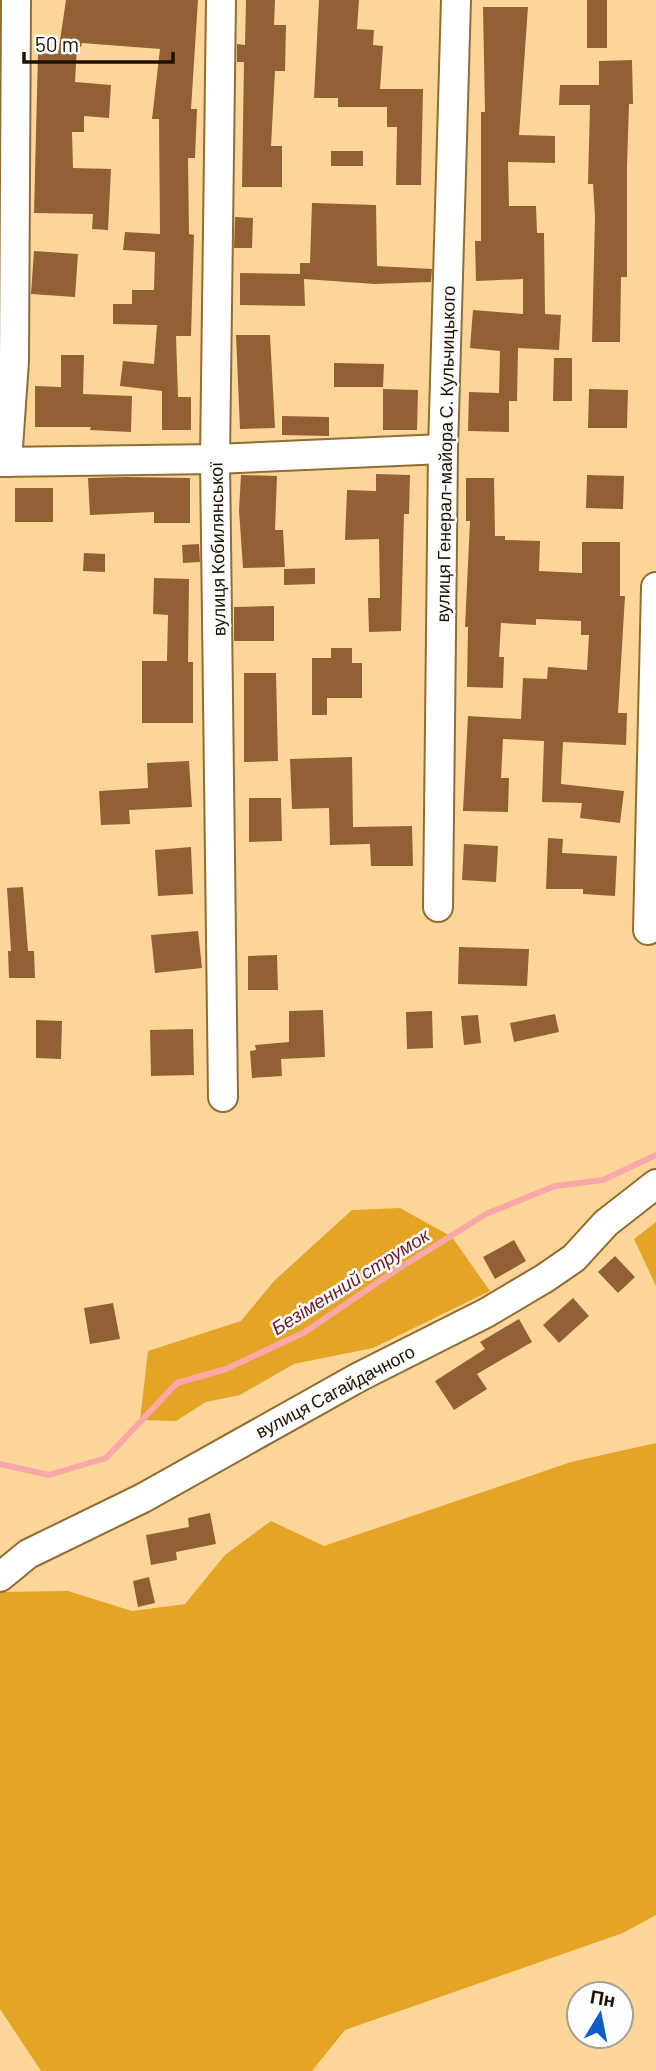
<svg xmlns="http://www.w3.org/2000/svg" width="656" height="2071" font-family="Barlow,sans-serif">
  <rect width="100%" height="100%" fill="#fcd699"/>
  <!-- green -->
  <g fill="#e4a425">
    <polygon points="400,1208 452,1237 490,1291 373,1348 294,1364 240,1395 206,1402 176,1421 140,1420 148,1351 241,1321 274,1281 352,1210"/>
    <polygon points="656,1222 656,1286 634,1239"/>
    <polygon points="656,1443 656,1915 623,1933 345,2030 312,2071 41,2071 0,2009 0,1592 68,1591 132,1611 185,1604 225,1555 271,1521 324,1546 571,1462"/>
  </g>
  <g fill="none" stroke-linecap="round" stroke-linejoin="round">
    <!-- stream -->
    <polyline stroke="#f9a8a9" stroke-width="6" points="0,1464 49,1475 106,1458 177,1383 226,1369 305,1332 390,1274 486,1214 555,1186 603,1180 656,1155"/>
  </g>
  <!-- building -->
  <g fill="#936036">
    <polygon points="66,0 198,0 191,109 197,109 195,158 188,158 189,234 194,235 191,336 176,336 178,397 191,397 191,430 162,430 162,391 120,386 123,361 154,364 157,325 113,324 113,304 132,304 132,290 154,290 155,252 123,250 125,232 160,234 159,119 152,119 160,49 82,43 81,47 77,46 75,82 111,85 109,118 84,116 84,132 72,132 73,168 111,169 108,230 92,229 93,214 34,213 38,53 58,54"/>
    <polygon points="246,0 275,0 274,25 286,25 285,71 275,71 271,146 282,146 282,187 242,187 244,62 237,62 237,44 245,45"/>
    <polygon points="319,0 359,0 357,29 374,30 373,45 383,46 380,89 423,89 421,185 396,185 397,127 387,127 387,107 338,107 338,98 314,98"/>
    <rect x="587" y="0" width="20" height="48"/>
    <polygon points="483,7 528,7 519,135 555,136 555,163 508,162 509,206 536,206 537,233 544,233 545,314 561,315 559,350 518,348 517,401 509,401 509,432 468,431 469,392 499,393 500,351 470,348 473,310 523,314 523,279 476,281 475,241 481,241 481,112 485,112"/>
    <polygon points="632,60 633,104 629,104 627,167 627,277 621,277 620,342 592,342 595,216 593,184 588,184 590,105 559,105 560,85 599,85 599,61"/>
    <rect x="331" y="151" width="32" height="15"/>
    <polygon points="312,203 376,205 377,266 432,269 431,282 375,284 304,279 305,306 240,305 240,273 300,274 300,263 310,263"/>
    <polygon points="235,217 253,218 252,248 234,248"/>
    <polygon points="34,251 78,254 75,297 31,294"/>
    <polygon points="236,335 270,335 275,428 240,429"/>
    <polygon points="61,355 84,355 83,394 132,396 131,432 90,430 91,427 35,427 35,386 61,387"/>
    <polygon points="554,358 572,358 572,401 553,401"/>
    <polygon points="334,363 384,364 383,387 334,387"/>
    <polygon points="383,389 418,390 417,430 383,430"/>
    <polygon points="589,389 628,390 627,428 588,428"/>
    <polygon points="282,416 329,417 329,436 282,435"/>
    <polygon points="376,474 410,475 409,514 404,514 401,631 369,632 368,598 380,598 379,539 345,540 347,490 376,491"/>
    <polygon points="241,475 277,476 275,530 283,530 285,567 243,568 239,510"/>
    <polygon points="587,475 624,476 623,509 586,508"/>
    <polygon points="126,477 190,478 190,523 154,523 154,512 90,515 88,478"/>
    <polygon points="466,478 494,478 495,536 505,536 505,540 540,541 539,571 582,573 582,542 620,542 620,596 625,596 618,713 627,713 626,745 563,742 561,784 624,791 620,823 580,818 582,803 542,802 544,741 503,739 501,778 509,778 508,812 463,811 468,716 521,719 523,678 547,679 548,667 587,670 589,635 581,635 581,621 536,619 536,625 501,623 499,657 504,657 503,688 467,687 468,627 465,627 470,521 466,521"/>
    <rect x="15" y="488" width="38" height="34"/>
    <polygon points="199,544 200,562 183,563 182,545"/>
    <polygon points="84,553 105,554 105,572 83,571"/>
    <polygon points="315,568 315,584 284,585 284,569"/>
    <polygon points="154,578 189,579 188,662 193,662 193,723 142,723 142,661 167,661 168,615 153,614"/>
    <polygon points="274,606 274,641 234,641 234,607"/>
    <polygon points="331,648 352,648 352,663 362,663 362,698 327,698 327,715 312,715 312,658 331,658"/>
    <polygon points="244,673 276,673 278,761 244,762"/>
    <polygon points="352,757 353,827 412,826 413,866 371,866 370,844 330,845 329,808 292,809 290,759"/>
    <polygon points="189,761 192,807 129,810 130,824 101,825 99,791 148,788 147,763"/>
    <polygon points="249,798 281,798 282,841 249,842"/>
    <polygon points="548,838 563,839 562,853 617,856 615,896 583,894 583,889 546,889"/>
    <polygon points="464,844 498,846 496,882 462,880"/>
    <polygon points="191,847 193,894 158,896 155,850"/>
    <polygon points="23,887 28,951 34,951 35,978 9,978 8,951 11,951 7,888"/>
    <polygon points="198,931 202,968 155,973 151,935"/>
    <polygon points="459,947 529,949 527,986 458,984"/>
    <polygon points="277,955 278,990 248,990 248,956"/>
    <polygon points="323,1010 325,1057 281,1059 282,1076 252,1078 250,1051 256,1050 255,1045 289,1042 289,1011"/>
    <polygon points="432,1011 433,1048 407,1049 406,1012"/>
    <polygon points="555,1014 559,1032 514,1042 510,1023"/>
    <polygon points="478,1015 481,1043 464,1045 461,1016"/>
    <polygon points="36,1020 62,1021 61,1059 36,1058"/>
    <polygon points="193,1029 194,1075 151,1076 150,1030"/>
    <polygon points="514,1240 526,1261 495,1279 483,1257"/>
    <polygon points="615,1256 635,1277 618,1293 598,1272"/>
    <polygon points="573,1298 589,1316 559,1343 543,1325"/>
    <polygon points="113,1303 120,1339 90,1344 84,1308"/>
    <polygon points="519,1319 532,1342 477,1374 487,1389 454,1410 435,1381 485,1349 480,1342"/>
    <polygon points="210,1513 216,1544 176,1552 177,1560 151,1565 146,1535 189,1527 188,1518"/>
    <polygon points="149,1577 155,1603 138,1607 133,1581"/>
  </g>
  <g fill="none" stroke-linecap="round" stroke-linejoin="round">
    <!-- minor casing -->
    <g stroke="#906d33" stroke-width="32">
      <g id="minor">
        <polyline points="221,0 215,459 223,1097"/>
        <polyline points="0,462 215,459 443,449"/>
        <polyline points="7,462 14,361 16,0"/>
        <polyline points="438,907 443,449 456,0"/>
        <polyline points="648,930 656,587"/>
        <polyline points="0,1577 28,1554 143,1498 359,1377 486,1313 545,1278 574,1258 606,1223 656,1184"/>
      </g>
    </g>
    <!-- minor -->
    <use href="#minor" stroke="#fff" stroke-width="28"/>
  </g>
  <g text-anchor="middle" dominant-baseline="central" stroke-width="5" stroke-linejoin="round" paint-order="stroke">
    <!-- street labels -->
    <g font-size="18" fill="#1e1100" stroke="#fdfdfd">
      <text transform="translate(445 454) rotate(-89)">вулиця Генерал-майора С. Кульчицького</text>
      <text transform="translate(217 549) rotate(-91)">вулиця Кобилянської</text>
      <text transform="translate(335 1391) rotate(-28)">вулиця Сагайдачного</text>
    </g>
    <!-- water labels -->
    <g font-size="19" font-style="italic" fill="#6e1b25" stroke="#fdfdfd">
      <text transform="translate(350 1281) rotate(-32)">Безіменний струмок</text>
    </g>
  </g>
  <!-- north arrow -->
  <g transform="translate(600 2015) rotate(10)"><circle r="33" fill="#fdfdfd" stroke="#a49f98" stroke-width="2"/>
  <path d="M0-5L12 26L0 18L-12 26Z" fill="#0c5dc7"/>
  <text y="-10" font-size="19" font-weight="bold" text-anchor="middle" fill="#1e1100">Пн</text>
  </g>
  <!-- scale -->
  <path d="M24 52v10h149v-10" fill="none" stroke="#1e1100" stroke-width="3.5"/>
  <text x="35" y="52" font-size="21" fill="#1e1100" stroke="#fdfdfd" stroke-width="5" paint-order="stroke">50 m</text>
</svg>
